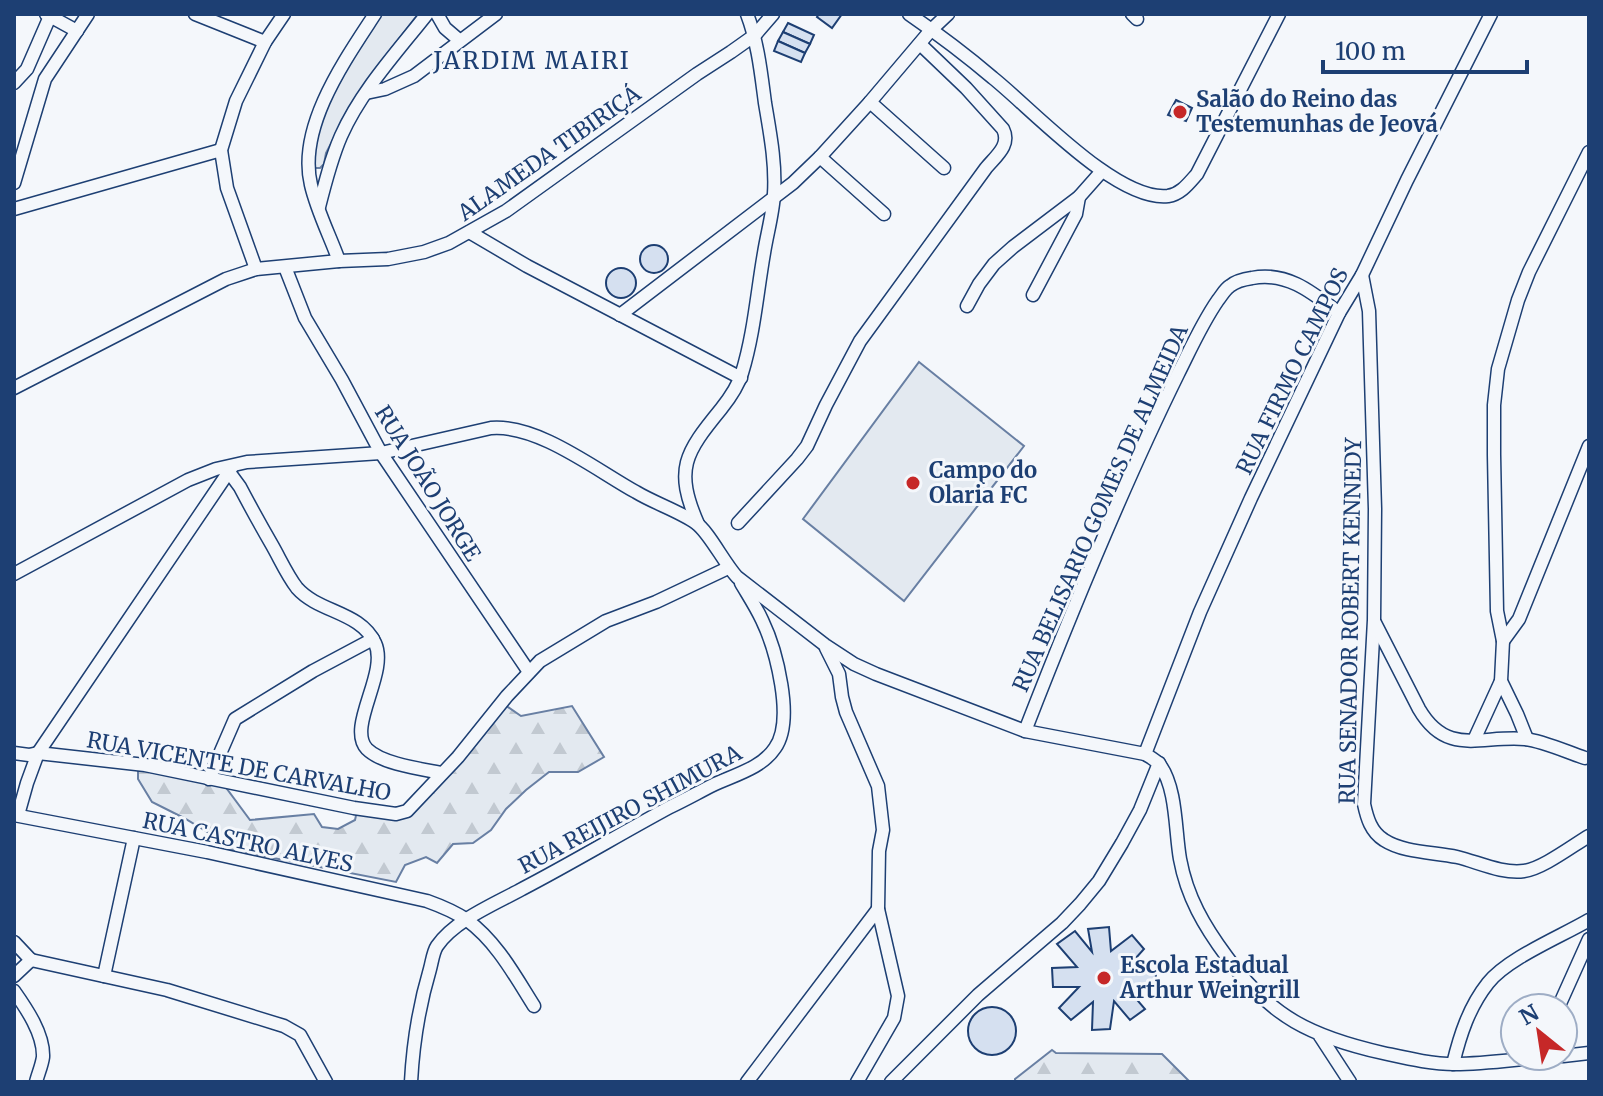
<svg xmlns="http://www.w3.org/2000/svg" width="1603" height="1096" font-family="Merriweather,serif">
  <defs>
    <pattern id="forest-firs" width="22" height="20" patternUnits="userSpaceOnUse" patternTransform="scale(2)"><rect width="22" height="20" fill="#e3e9f0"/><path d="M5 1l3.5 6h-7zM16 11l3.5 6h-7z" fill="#c2c9d1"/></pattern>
  </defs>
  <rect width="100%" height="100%" fill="#f4f7fb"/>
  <!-- green -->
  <g fill="#e3e9f0" stroke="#687fa3" stroke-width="2">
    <polygon points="379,14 418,14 375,70 350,107 326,153 324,164 320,168 315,168 312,147 328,102 365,36"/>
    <polygon points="919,362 1024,446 904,601 803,519"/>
  </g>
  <!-- forest -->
  <g fill="url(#forest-firs)" stroke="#687fa3" stroke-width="2">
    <polygon points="505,705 521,716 572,706 604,757 578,772 549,772 526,790 506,809 491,830 473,843 453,844 437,863 426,857 405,865 396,882 227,849 209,833 184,818 152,802 138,779 138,770 224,785 250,820 314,814 322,827 338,829 355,820 357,811 397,815"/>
    <polygon points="1052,1050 1056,1053 1162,1054 1190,1082 1015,1082 1015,1079"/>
  </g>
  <!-- building -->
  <g fill="#d5e0f0" stroke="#1d3f73" stroke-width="2">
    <polygon points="819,14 842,14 832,28 817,17"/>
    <polygon points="788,23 814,35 810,44 783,32"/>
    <polygon points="783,32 810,44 805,53 778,41"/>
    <polygon points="778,41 805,53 801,62 774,51"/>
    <polygon points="1176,100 1192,108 1186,121 1168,115"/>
    <circle cx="654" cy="259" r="14"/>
    <circle cx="621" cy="283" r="15"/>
    <polygon points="1109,927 1111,951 1132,935 1144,949 1126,969 1155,969 1157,986 1126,987 1145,1009 1130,1020 1114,1001 1110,1029 1092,1030 1093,1002 1071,1020 1059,1008 1079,987 1053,987 1052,968 1077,967 1057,944 1075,931 1092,952 1088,929"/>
    <circle cx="992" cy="1031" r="24"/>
  </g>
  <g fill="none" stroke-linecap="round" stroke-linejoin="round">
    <!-- street casing -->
    <g stroke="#1d3f73" stroke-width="15">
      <g id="street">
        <polyline points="46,14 77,31"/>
        <polyline points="195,14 265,42"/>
        <polyline points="437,14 445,28 459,40"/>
        <path d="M909 14C938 34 966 55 993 78 1032 109 1117 202 1168 196 1181 194 1189 183 1197 174L1279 14"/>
        <polyline points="1132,14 1137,19"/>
        <polyline points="14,83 27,69 51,14"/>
        <polyline points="366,93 385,89 414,76 496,14"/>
        <polyline points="870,102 944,168"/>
        <polyline points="820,157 884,214"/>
        <polyline points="14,183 45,79 88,14"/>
        <path d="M319 207C325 183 331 159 341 136 361 91 397 52 427 14"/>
        <polyline points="14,209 221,150"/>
        <polyline points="471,233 527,266 741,378"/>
        <path d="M339 261C330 236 317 211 311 185 297 127 345 60 375 14"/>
        <polyline points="285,267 305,318 342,380 381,453 529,672"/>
        <polyline points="256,269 227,188 221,150 236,101 265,42 284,14"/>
        <path d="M1362 275 1369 311 1375 509 1374 620 1364 804C1367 818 1371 832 1384 840 1404 853 1434 852 1457 857 1478 862 1502 874 1524 871 1542 869 1572 846 1589 836"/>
        <polyline points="1033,295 1076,214 1079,197"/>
        <polyline points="967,306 979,284 994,264 1013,247 1079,197 1102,171"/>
        <polyline points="620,315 793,183 820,157 870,102 931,30 948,14"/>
        <polyline points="14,388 226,279 256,269 339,261 388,259 424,252 449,243 506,211 697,74 731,52 755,35 773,14"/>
        <path d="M229 472 240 487C250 506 261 526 272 545 280 559 287 575 297 588 319 613 360 611 375 643 389 673 346 727 367 749 382 764 421 769 442 773"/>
        <path d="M738 523 797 459 807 446 826 405 860 341 986 168C996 156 1011 145 1003 129L966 88 920 44"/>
        <path d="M698 524C674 469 685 453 721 409 729 399 738 386 742 373 754 334 757 293 764 253 767 234 773 213 774 194 776 163 770 133 765 103 761 73 758 43 747 14"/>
        <path d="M14 574 188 480 216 469 247 462 381 453 491 428C538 424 596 470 636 492 654 503 679 511 696 523 709 532 724 563 737 577L825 645 854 664 876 674 1025 731 1145 754C1150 757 1156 760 1160 765 1177 789 1175 831 1180 859 1187 897 1204 926 1227 957 1270 1017 1312 1037 1383 1053 1406 1058 1430 1064 1455 1064 1489 1064 1523 1058 1558 1056"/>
        <path d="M1375 623 1419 709C1447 757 1481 735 1525 739 1543 741 1567 752 1585 758"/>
        <polyline points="1503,641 1519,619 1589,446"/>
        <polyline points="826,648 839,674 842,697 846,712 878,786 883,830 879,851 878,909 898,996 894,1018 857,1082"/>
        <path d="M1025 731C1072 610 1121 490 1178 374 1191 348 1202 323 1218 300 1222 295 1225 289 1230 286 1236 281 1245 279 1252 278 1287 271 1313 293 1339 313"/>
        <polyline points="1527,739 1517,714 1501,681 1503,641 1497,611 1494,455 1494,405 1498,369 1518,300 1529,272 1589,152"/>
        <polyline points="1474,740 1501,681"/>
        <polyline points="14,753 29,755 38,753 145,765 354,808 396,814 407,811 458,757 507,696 540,661 606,621 656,602 728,568"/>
        <polyline points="1145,754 1200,612 1251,498 1339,313 1362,275 1407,180 1491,14"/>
        <polyline points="209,779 235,719 313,671 373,639"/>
        <path d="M14 815 207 852 427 901C441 906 455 912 467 920 497 942 515 976 534 1006"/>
        <polyline points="18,815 27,783 38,753 232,467"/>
        <polyline points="14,942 31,960"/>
        <polyline points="31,960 167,990 284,1026 300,1035 326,1082"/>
        <polyline points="14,976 31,960"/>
        <polyline points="104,976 134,838"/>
        <path d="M14 991C26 1008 44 1034 43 1057 42 1065 38 1074 36 1082"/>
        <polyline points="1558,1008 1589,939"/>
        <polyline points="1320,1036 1350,1082"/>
        <polyline points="1563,1056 1589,1053"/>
        <path d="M1453 1064C1460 1035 1469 1007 1488 983 1508 958 1560 937 1589 920"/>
        <path d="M411 1082C413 1044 419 1006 430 969 432 962 433 952 437 946 455 920 495 904 522 889 572 863 620 834 670 807 685 800 699 792 713 785 734 775 762 768 775 748 795 720 776 649 762 620 756 607 748 595 741 583"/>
        <polyline points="747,1082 878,909"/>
        <polyline points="891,1082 978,995 1062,923 1080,904 1099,881 1122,843 1140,810 1159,763"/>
      </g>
    </g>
    <!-- street -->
    <use href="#street" stroke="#f4f7fb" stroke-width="12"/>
  </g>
  <!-- markers -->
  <g fill="#c62828" stroke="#f4f7fb" stroke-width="3">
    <circle cx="1180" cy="112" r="8"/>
    <circle cx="913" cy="483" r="8"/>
    <circle cx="1104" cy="978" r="8"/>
  </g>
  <g text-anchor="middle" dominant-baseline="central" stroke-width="6" stroke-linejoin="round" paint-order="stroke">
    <!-- poi labels -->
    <g font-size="22" font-weight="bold" fill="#1d3f73" stroke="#f4f7fb" text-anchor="start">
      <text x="1196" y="99">Salão do Reino das<tspan x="1196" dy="25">Testemunhas de Jeová</tspan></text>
      <text x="929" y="470">Campo do<tspan x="929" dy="25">Olaria FC</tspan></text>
      <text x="1120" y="965">Escola Estadual<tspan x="1120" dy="25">Arthur Weingrill</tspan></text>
    </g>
    <!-- street labels -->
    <g font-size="22" fill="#1d3f73" stroke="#f4f7fb">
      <text transform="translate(549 153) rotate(-35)">ALAMEDA TIBIRIÇÁ</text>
      <text transform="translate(1292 371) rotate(-64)">RUA FIRMO CAMPOS</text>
      <text transform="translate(428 483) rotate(58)">RUA JOÃO JORGE</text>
      <text transform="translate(1100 508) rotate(-66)">RUA BELISARIO GOMES DE ALMEIDA</text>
      <text transform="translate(1350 621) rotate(-89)">RUA SENADOR ROBERT KENNEDY</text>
      <text transform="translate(239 766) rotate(10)">RUA VICENTE DE CARVALHO</text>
      <text transform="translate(630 809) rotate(-28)">RUA REIJIRO SHIMURA</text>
      <text transform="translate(248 842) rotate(12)">RUA CASTRO ALVES</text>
    </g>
    <!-- neighbourhood labels -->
    <g font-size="24" letter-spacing="2" fill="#1d3f73" stroke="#f4f7fb">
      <text x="532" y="60">JARDIM MAIRI</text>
    </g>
  </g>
  <!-- border -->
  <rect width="1603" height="1096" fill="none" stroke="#1d3f73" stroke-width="32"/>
  <!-- north arrow -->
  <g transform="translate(1539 1032) rotate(330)"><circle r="38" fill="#f4f7fb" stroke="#9eadc5" stroke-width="2"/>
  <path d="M0-6L14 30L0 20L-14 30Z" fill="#c62828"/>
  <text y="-12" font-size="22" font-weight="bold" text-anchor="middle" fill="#1d3f73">N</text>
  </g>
  <!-- scale -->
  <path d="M1323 60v12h204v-12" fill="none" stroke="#1d3f73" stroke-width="4"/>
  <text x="1335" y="60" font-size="24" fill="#1d3f73" stroke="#f4f7fb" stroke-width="6" paint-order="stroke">100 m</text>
</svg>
